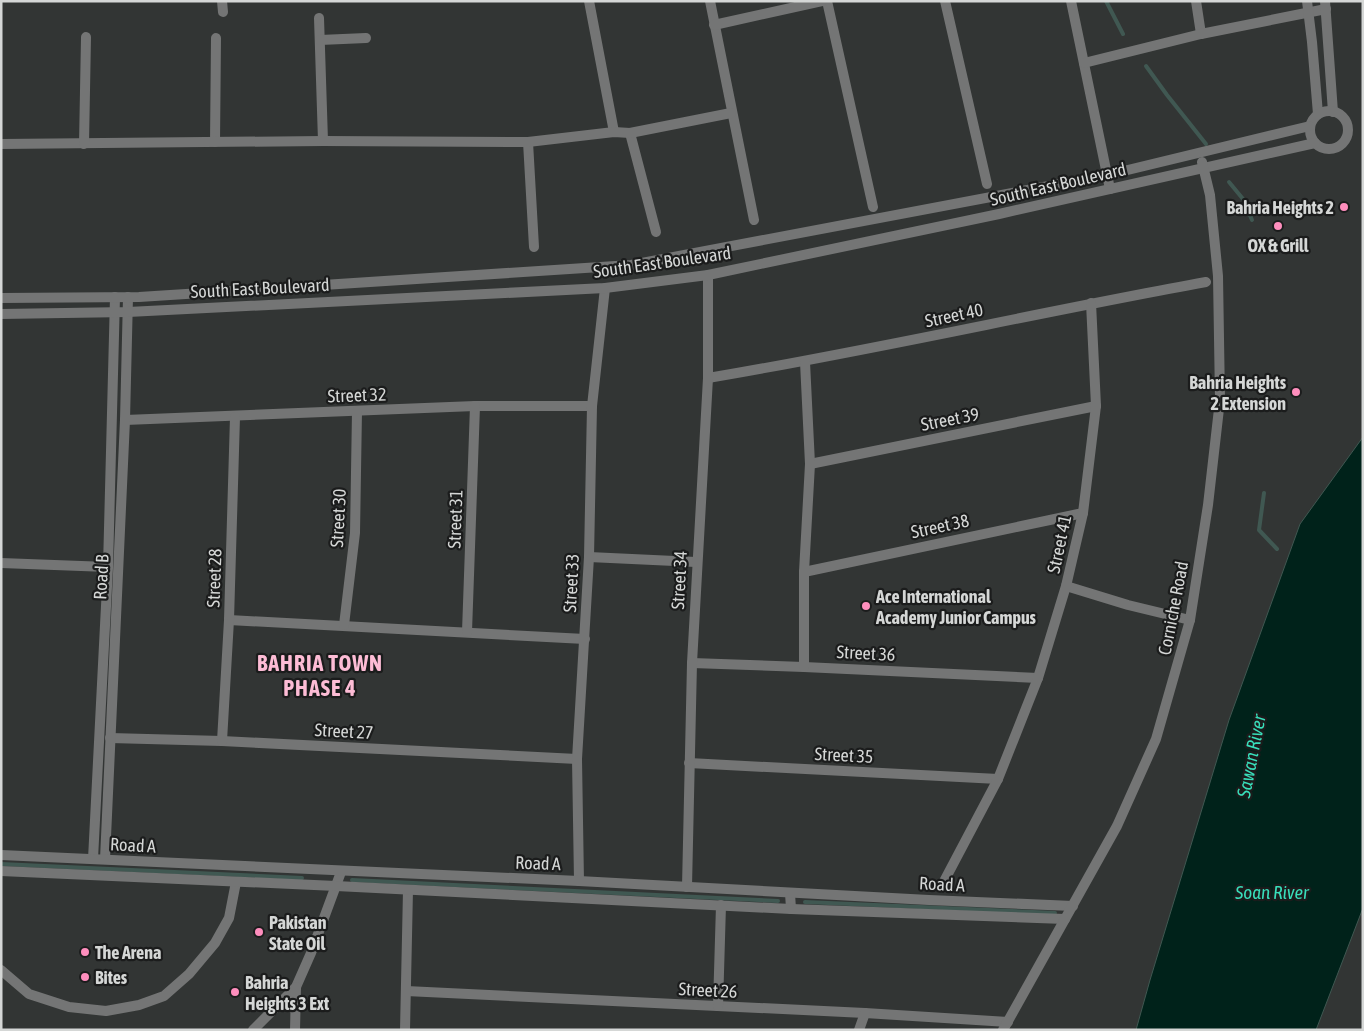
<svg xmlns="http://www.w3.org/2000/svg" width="1364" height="1031" font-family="'Asap Condensed',sans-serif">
  <rect width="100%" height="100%" fill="#323534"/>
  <!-- water -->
  <polygon fill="#00221a" stroke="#405852" points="1363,437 1363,908 1316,1030 1136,1030 1150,980 1229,720 1300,524"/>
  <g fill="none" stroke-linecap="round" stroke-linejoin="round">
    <!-- stream -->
    <g stroke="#405852" stroke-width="4">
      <polyline points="1106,1 1123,34"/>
      <polyline points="1146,66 1167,95 1206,144"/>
      <polyline points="1229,182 1243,199 1252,220"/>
      <polyline points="1264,493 1259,530 1277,549"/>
      <polyline points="1,864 302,878"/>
      <polyline points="352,880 778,901"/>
      <polyline points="805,902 1055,913"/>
    </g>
    <!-- minor -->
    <g stroke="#747575" stroke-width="10">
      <polyline points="222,1 223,12"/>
      <polyline points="589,1 614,132"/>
      <polyline points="710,1 754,220"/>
      <polyline points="827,1 873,207"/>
      <polyline points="945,1 987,184"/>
      <polyline points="1071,1 1110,189"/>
      <polyline points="1196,1 1201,34"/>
      <polyline points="319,18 323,141"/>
      <polyline points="714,25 822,1"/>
      <polyline points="320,40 366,38"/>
      <polyline points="1084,63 1201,34 1326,9"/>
      <polyline points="630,133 656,232"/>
      <polyline points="215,142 216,38"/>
      <polyline points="528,142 534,247"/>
      <polyline points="1,144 323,141 528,142 614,132 630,133 731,113"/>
      <polyline points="84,144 86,37"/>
      <path d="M708 378C875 350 1040 312 1206 282"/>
      <polyline points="125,420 475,406 592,406"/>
      <polyline points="810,464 1096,406"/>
      <polyline points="589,557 696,562"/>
      <polyline points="1,563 108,567"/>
      <polyline points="804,572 1083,513"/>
      <polyline points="1066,586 1128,605 1190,620"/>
      <polyline points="229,620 585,639"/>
      <polyline points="344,625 355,533 357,411"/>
      <polyline points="467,632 475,406"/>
      <polyline points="692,663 804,667 1038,678"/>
      <polyline points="804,667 804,572 810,464 805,362"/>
      <polyline points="110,738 222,741 577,759"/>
      <polyline points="222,741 229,620 235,417"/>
      <polyline points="689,763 998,779"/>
      <polyline points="93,859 108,567 115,297"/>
      <polyline points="105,859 125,420 128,297"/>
      <polyline points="579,881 577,759 589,557 592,406 605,288"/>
      <polyline points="687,887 692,663 708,378 708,275"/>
      <polyline points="941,887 998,779 1038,678 1066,586 1083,513 1096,406 1091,303"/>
      <polyline points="790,893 791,909"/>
      <polyline points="1,970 29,994 69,1007 106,1011 139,1005 164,996 189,974 215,943 229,918 236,882"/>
      <polyline points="406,991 865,1013 1008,1022"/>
      <polyline points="718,1006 721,905"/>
      <polyline points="253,1030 296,987 311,953 341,872"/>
      <polyline points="295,1030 296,987"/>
      <polyline points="405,1030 408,890"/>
      <polyline points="859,1030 865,1013"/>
    </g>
    <!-- tertiary -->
    <g stroke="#747575" stroke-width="10">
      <polyline points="1307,1 1312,42 1318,114"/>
      <polyline points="1325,1 1333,112"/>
      <circle cx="1329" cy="130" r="19"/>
      <polyline points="1,298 139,297 631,265 1107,175 1310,126"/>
      <polyline points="1,314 128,312 605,288 708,275 999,214 1315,143"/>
      <polyline points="1,855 579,881 929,900 1073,906"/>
      <polyline points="1,871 336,886 791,909 1065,919"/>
      <polyline points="1003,1030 1117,826 1156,739 1190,620 1208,505 1220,400 1218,276 1210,195 1202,162"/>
    </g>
  </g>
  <!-- markers -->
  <g fill="#fe8ebd" stroke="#1b1c1c" stroke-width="2">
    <circle cx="1344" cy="207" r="5"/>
    <circle cx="1278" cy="226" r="5"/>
    <circle cx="1296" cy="392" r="5"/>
    <circle cx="866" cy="606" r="5"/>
    <circle cx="259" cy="932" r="5"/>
    <circle cx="85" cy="952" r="5"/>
    <circle cx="85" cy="977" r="5"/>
    <circle cx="235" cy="992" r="5"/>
  </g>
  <g text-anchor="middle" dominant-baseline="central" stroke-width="4.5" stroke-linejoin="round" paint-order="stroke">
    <!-- street labels -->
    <g font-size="18" fill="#d5d7d6" stroke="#1b1c1c">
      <text transform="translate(1058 184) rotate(-13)">South East Boulevard</text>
      <text transform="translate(662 262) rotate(-8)">South East Boulevard</text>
      <text transform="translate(260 288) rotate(-3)">South East Boulevard</text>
      <text transform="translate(954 315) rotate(-12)">Street 40</text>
      <text transform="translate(357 395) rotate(-2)">Street 32</text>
      <text transform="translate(950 419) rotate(-11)">Street 39</text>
      <text transform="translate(338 518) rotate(-87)">Street 30</text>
      <text transform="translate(455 519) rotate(-88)">Street 31</text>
      <text transform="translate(940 526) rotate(-12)">Street 38</text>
      <text transform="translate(1059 544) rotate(-78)">Street 41</text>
      <text transform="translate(101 577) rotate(-87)">Road B</text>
      <text transform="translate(214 578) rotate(-88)">Street 28</text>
      <text transform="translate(679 580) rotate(-87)">Street 34</text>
      <text transform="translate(571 583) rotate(-87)">Street 33</text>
      <text transform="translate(1173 608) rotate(-79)">Corniche Road</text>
      <text transform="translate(866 653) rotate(3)">Street 36</text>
      <text transform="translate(344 731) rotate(3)">Street 27</text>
      <text transform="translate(844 755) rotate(3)">Street 35</text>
      <text transform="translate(133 845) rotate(3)">Road A</text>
      <text transform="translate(538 863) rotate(2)">Road A</text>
      <text transform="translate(942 884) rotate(3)">Road A</text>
      <text transform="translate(708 990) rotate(3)">Street 26</text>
    </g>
    <!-- poi labels -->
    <g font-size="18" font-weight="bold" fill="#d5d7d6" stroke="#1b1c1c" text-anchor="start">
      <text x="1334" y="207" text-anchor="end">Bahria Heights 2</text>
      <text x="1278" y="245" text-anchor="middle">OX &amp; Grill</text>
      <text x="1286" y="382" text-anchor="end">Bahria Heights<tspan x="1286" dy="21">2 Extension</tspan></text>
      <text x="876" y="596">Ace International<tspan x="876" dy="21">Academy Junior Campus</tspan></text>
      <text x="269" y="922">Pakistan<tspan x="269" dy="21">State Oil</tspan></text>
      <text x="95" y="952">The Arena</text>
      <text x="95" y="977">Bites</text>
      <text x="245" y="982">Bahria<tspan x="245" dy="21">Heights 3 Ext</tspan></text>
    </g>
    <!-- water labels -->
    <g font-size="19" font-style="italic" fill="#38deba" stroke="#1b1c1c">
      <text transform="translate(1251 756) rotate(-79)">Sawan River</text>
      <text x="1272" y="892">Soan River</text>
    </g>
    <!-- district labels -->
    <g font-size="22" font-weight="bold" letter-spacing="1" fill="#fdbcd5" stroke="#1b1c1c">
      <text x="320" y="663">BAHRIA TOWN<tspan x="320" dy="25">PHASE 4</tspan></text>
    </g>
  </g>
  <!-- border -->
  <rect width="1364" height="1031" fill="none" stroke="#d5d7d6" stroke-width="5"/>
</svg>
